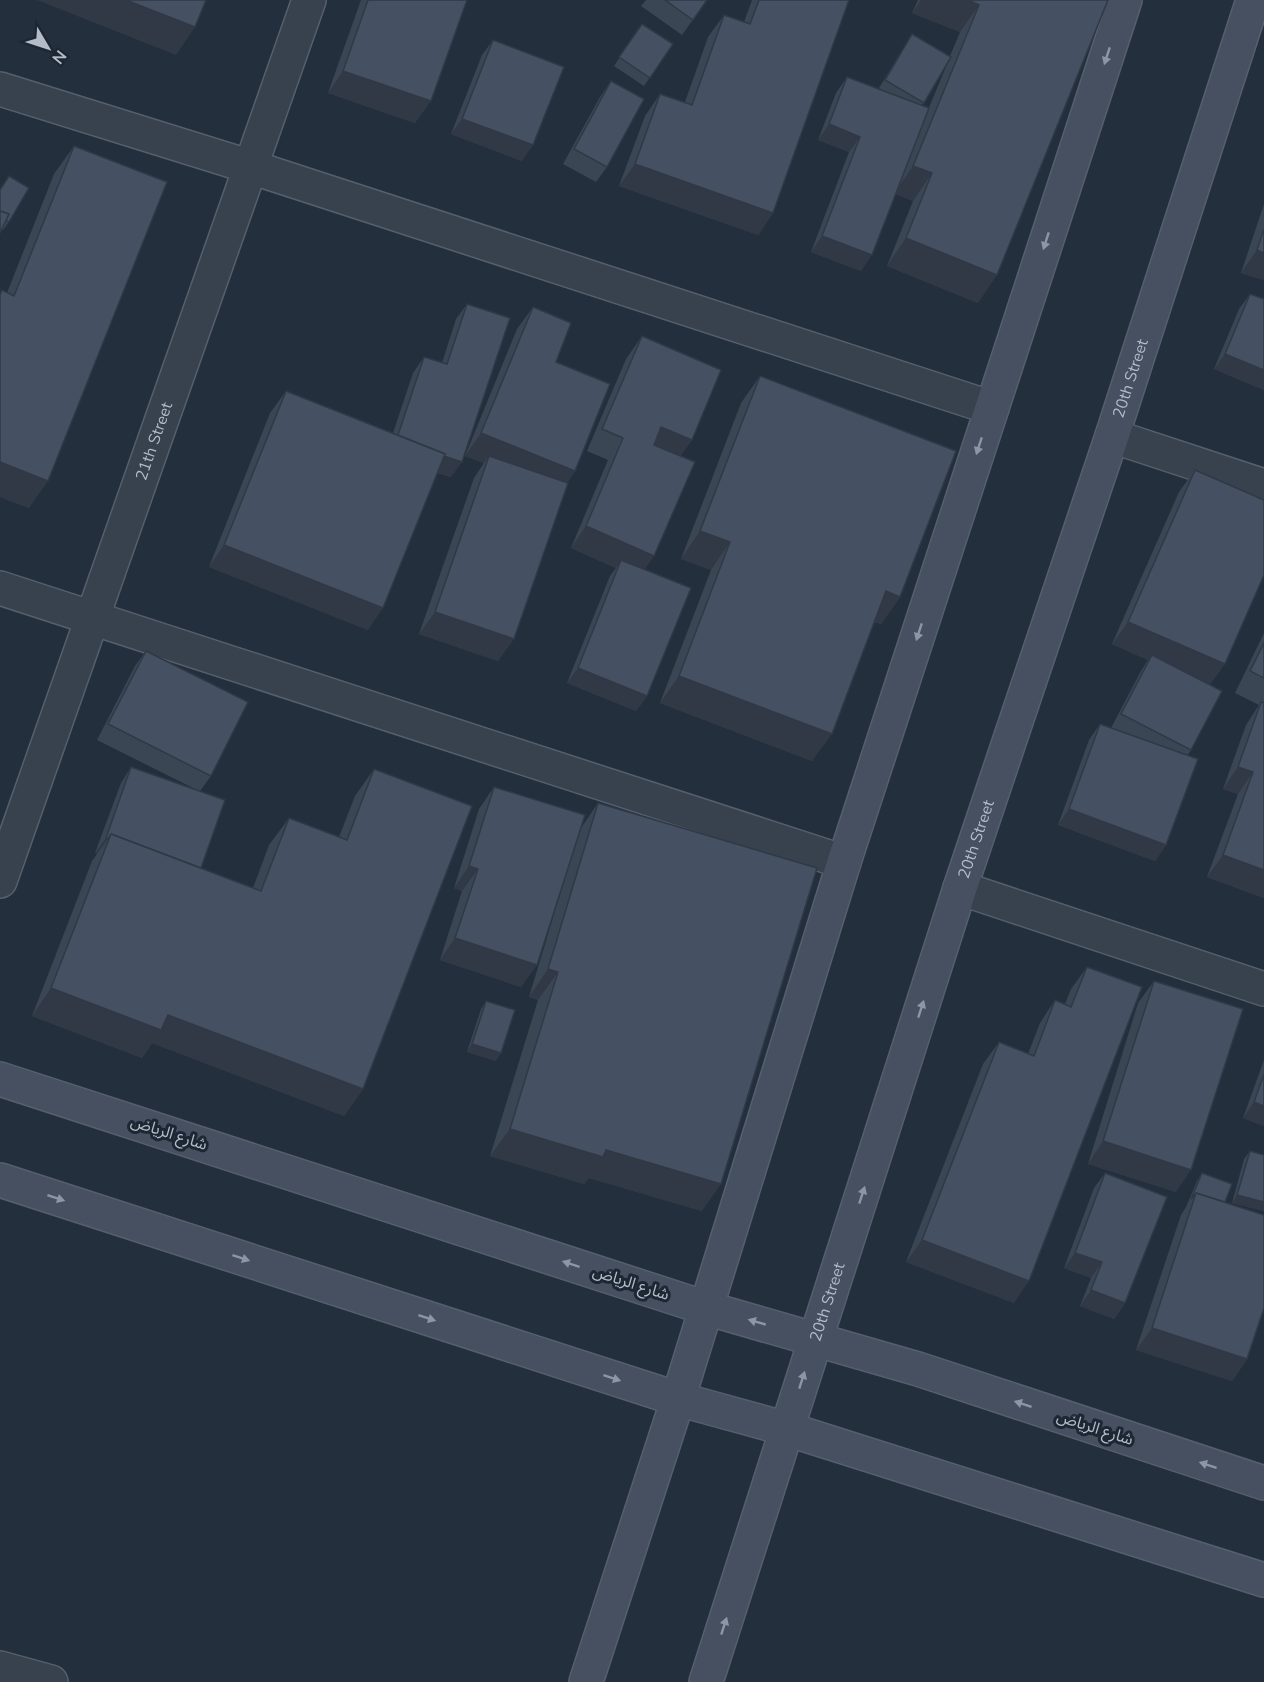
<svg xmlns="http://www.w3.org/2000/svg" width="1264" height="1682" font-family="'Nunito Sans','Noto Sans Arabic',sans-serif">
  <rect width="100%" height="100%" fill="#242f3e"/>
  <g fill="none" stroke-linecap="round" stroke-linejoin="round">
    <!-- street casing -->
    <g stroke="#565f6c" stroke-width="36">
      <g id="street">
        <polyline points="0,89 251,167 992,408"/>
        <polyline points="1112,436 1264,486"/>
        <polyline points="0,588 844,862"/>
        <path id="s1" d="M0 881 309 0"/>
        <polyline points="960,888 1264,989"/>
        <polyline points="0,1668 51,1682"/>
      </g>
    </g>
    <!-- secondary casing -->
    <g stroke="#565f6c" stroke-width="36">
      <g id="secondary">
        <polyline points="0,1079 706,1308 918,1369 1264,1483"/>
        <polyline points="0,1180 678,1399 787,1429 1264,1580"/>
        <polyline points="586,1682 678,1399 844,862 1125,0"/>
        <path id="s2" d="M706 1682 960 888 1112 436 1253 0"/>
      </g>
    </g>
    <!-- street -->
    <use href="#street" stroke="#38414e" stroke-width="33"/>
    <!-- secondary -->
    <use href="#secondary" stroke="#465061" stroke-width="33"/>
  </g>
  <!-- wall -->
  <g fill="#3b4654" fill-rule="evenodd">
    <polygon points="361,0 467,0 415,123 328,93"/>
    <polygon points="646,0 707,0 682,35 641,6"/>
    <polygon points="752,0 849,0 773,213 758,235 619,186 645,116 660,94 685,102 708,37 724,15 744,22"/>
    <path d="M918 0H1108L978 303 887 266 913 201 896 194 861 271 811 252 849 152 818 140 836 93 847 77 884 91 879 88 912 34 950 56 960 32 912 13ZM948 62 925 117 922 105Z"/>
    <polygon points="642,24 673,44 644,86 614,66"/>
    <polygon points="493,40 522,161 451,134 482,55"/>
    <polygon points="611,81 607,167 596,182 563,164 600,97"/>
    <polygon points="74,146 29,508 0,497 0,293 2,290 7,293 54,174"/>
    <polygon points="9,176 9,222 3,230 2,229 0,233 0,189"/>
    <polygon points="1264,204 1264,280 1241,273"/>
    <polygon points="1250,294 1264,299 1264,390 1214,369 1239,309"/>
    <polygon points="467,304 451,477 437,473 368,630 209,567 270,413 286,391 393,433 413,373 424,357 442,363 456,319"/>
    <polygon points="533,307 556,362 575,471 567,483 498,661 419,634 474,478 484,463 465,456 517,329"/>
    <polygon points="642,336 692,440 680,456 645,569 647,696 636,711 567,683 610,576 616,568 571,548 608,460 587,451 626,359"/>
    <polygon points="760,376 900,597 881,624 874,622 812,761 660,703 711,570 681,559 741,403"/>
    <polygon points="1195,470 1210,685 1191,750 1187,756 1166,845 1155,861 1058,825 1089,740 1100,724 1111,728 1141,671 1148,660 1112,644 1179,492"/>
    <polygon points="1264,633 1264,898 1207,877 1238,794 1223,789 1246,725 1259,705 1235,693"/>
    <polygon points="146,651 211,776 200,791 201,868 253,888 269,845 289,818 339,837 355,796 374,769 363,1089 344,1116 152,1043 142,1058 32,1016 92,861 97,854 95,853 121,783 131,767 199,791 97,740 135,666"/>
    <polygon points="494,787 581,828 598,803 702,1211 589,1178 584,1184 490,1156 538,1000 529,997 568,868 521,987 440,960 462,891 454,888 479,809"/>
    <polygon points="1087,967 1014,1303 906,1262 983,1064 999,1042 1028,1054 1040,1023 1055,1000 1065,1004 1071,989"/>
    <polygon points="1154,981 1176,1192 1088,1164 1138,1003"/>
    <polygon points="486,1001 496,1061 467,1052 481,1009"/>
    <polygon points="1264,1060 1264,1126 1243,1118"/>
    <polygon points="1250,1151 1264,1211 1232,1203 1244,1159"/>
    <polygon points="1105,1173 1125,1303 1114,1319 1080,1306 1091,1278 1064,1268 1094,1188"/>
    <polygon points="1202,1173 1225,1202 1247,1359 1232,1381 1136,1350 1181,1215 1186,1207 1197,1181"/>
  </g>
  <!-- shaded-wall -->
  <g fill="#303945">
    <polygon points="37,0 126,0 195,27 176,55"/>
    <polygon points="921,0 968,0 979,5 960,32 912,13"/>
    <polygon points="343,71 431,101 415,123 328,93"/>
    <polygon points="462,119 533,145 522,161 451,134"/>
    <polygon points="829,124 860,137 849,152 818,140"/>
    <polygon points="635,164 773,213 758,235 619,186"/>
    <polygon points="913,166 932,173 913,201 894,194"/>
    <polygon points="822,236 872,255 861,271 811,252"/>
    <polygon points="906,238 997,275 978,303 887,266"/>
    <polygon points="1257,250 1264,253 1264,280 1241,273"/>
    <polygon points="1225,354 1264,370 1264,390 1214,369"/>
    <polygon points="661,427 692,440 676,462 646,449"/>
    <polygon points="481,433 575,471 560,493 489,456 484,463 465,456"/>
    <polygon points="397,441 462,462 451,477 386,456"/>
    <polygon points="0,462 48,481 29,508 0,497"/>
    <polygon points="586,526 654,556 639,578 621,560 616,568 571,548"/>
    <polygon points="700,531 730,542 711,570 681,559"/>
    <polygon points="224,545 383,608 368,630 209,567"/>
    <polygon points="886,591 900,597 881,624 867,619"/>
    <polygon points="435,612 514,639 498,661 419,634"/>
    <polygon points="1128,622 1225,664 1209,686 1152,655 1148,660 1112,644"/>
    <polygon points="578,668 647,696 636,711 567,683"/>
    <polygon points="679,676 832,734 812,761 660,703"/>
    <polygon points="1238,767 1253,772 1238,794 1223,789"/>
    <polygon points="1069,809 1166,845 1155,861 1058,825"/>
    <polygon points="106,838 108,839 97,854 95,853"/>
    <polygon points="1223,855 1264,870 1264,898 1207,877"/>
    <polygon points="469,866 478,869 462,891 454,888"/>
    <polygon points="455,938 537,965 521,987 440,960"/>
    <polygon points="548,969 558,972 538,1000 529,997"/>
    <polygon points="51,988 168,1015 363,1089 344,1116 152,1043 142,1058 32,1016"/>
    <polygon points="472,1044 501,1053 496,1061 467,1052"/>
    <polygon points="1254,1102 1264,1106 1264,1126 1243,1118"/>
    <polygon points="510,1129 606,1150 721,1184 702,1211 589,1178 584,1184 490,1156"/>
    <polygon points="1103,1141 1191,1170 1176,1192 1088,1164"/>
    <polygon points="1237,1195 1264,1202 1264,1211 1232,1203"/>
    <polygon points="922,1240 1029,1281 1014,1303 906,1262"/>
    <polygon points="1075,1253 1102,1262 1091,1278 1064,1268"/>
    <polygon points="1091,1290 1125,1303 1114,1319 1080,1306"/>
    <polygon points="1152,1328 1247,1359 1232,1381 1136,1350"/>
  </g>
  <!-- building -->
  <g fill="#455162" stroke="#303945" stroke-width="1.5">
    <polygon points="126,0 206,0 195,27"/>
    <polygon points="368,0 467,0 431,101 343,71"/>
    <polygon points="665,0 707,0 693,20"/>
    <polygon points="759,0 849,0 773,213 635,164 660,94 692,105 724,15 750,24"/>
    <polygon points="968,0 1108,0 997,275 906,238 932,173 913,166 979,5"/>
    <polygon points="642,24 673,44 650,78 619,57"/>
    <polygon points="912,34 951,57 924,103 885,80"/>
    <polygon points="493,40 564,67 533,145 462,119"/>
    <polygon points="847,77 929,108 872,255 822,236 860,137 829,124"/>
    <polygon points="611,81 644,99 607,167 574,149"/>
    <polygon points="74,146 167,182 48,481 0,462 0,295 2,290 14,296"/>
    <polygon points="9,176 29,188 9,222 6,220 9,214 0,211 0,190"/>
    <polygon points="0,211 9,214 0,233"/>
    <polygon points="1264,229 1264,253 1257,250"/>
    <polygon points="1250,294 1264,299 1264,370 1225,354"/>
    <polygon points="467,304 510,318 462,462 444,456 445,454 398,435 424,357 447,364"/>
    <polygon points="533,307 571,323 556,362 610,384 575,471 481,433"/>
    <polygon points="642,336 721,370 692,440 661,427 654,445 695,462 654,556 586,526 623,438 602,429"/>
    <polygon points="760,376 956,451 900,597 886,591 832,734 679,676 730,542 700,531"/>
    <polygon points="286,391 445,454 383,608 224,545"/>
    <polygon points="489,456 568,483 514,639 435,612"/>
    <polygon points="1195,470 1264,500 1264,575 1225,664 1128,622"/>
    <polygon points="621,560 691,588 647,696 578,668"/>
    <polygon points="1264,643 1264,678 1250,671"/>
    <polygon points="146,651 248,702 211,776 108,724"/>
    <polygon points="1152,655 1222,691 1191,750 1121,714"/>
    <polygon points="1261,702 1264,703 1264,870 1223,855 1253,772 1238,767"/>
    <polygon points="1100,724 1198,759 1166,845 1069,809"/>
    <polygon points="131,767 225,800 201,868 111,834 108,839 106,838"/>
    <polygon points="374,769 472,806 363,1089 168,1015 161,1030 51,988 111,834 261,891 289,818 347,840"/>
    <polygon points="494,787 585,815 537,965 455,938 478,869 469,866"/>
    <polygon points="598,803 817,868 721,1184 606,1150 603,1157 510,1129 558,972 548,969"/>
    <polygon points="1087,967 1142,987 1029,1281 922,1240 999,1042 1034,1056 1055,1000 1071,1007"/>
    <polygon points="1154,981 1243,1009 1191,1170 1103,1141"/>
    <polygon points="486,1001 515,1010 501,1053 472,1044"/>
    <polygon points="1264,1074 1264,1106 1254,1102"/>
    <polygon points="1250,1151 1264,1155 1264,1202 1237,1195"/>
    <polygon points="1105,1173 1167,1197 1125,1303 1091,1290 1102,1262 1075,1253"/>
    <polygon points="1202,1173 1232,1184 1225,1202 1196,1193 1191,1199"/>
    <polygon points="1196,1193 1264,1215 1264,1308 1247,1359 1152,1328"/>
  </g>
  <!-- one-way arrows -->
  <defs><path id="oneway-solid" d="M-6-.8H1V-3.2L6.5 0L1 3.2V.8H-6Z" transform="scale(1.5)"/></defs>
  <g fill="#8e96a5">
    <use href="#oneway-solid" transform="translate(1107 56) rotate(108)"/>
    <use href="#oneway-solid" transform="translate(1046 241) rotate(108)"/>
    <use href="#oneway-solid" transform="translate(979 446) rotate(108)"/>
    <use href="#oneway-solid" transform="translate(919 632) rotate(108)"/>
    <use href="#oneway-solid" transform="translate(921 1009) rotate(-72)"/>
    <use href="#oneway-solid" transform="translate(862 1195) rotate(-72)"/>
    <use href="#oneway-solid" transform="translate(56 1198) rotate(18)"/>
    <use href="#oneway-solid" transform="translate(241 1258) rotate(18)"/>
    <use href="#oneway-solid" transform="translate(571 1264) rotate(-162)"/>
    <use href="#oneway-solid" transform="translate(427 1318) rotate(18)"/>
    <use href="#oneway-solid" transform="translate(757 1322) rotate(-164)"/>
    <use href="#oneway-solid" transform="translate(612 1378) rotate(18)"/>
    <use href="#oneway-solid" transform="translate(802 1380) rotate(-72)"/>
    <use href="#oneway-solid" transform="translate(1023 1404) rotate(-162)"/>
    <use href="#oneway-solid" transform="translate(1208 1465) rotate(-162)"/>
    <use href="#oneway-solid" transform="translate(724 1626) rotate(-72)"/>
  </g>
  <g text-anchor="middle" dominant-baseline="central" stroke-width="6" stroke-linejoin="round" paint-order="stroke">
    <!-- street labels -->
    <g font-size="16" fill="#b4bcc9" stroke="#1d2633">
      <text stroke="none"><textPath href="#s2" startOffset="1371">20th Street</textPath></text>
      <text stroke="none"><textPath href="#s1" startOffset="466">21th Street</textPath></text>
      <text stroke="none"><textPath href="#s2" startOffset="885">20th Street</textPath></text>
      <text transform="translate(169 1133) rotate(18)">شارع الرياض</text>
      <text transform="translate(631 1283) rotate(18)">شارع الرياض</text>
      <text stroke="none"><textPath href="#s2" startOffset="399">20th Street</textPath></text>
      <text transform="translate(1095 1428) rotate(18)">شارع الرياض</text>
    </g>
  </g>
  <!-- north arrow -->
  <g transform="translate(48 48) rotate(129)" stroke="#1d2633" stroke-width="4.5" paint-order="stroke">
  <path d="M0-4.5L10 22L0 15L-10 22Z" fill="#b4bcc9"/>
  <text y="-9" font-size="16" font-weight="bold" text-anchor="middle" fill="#b4bcc9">N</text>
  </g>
</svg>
